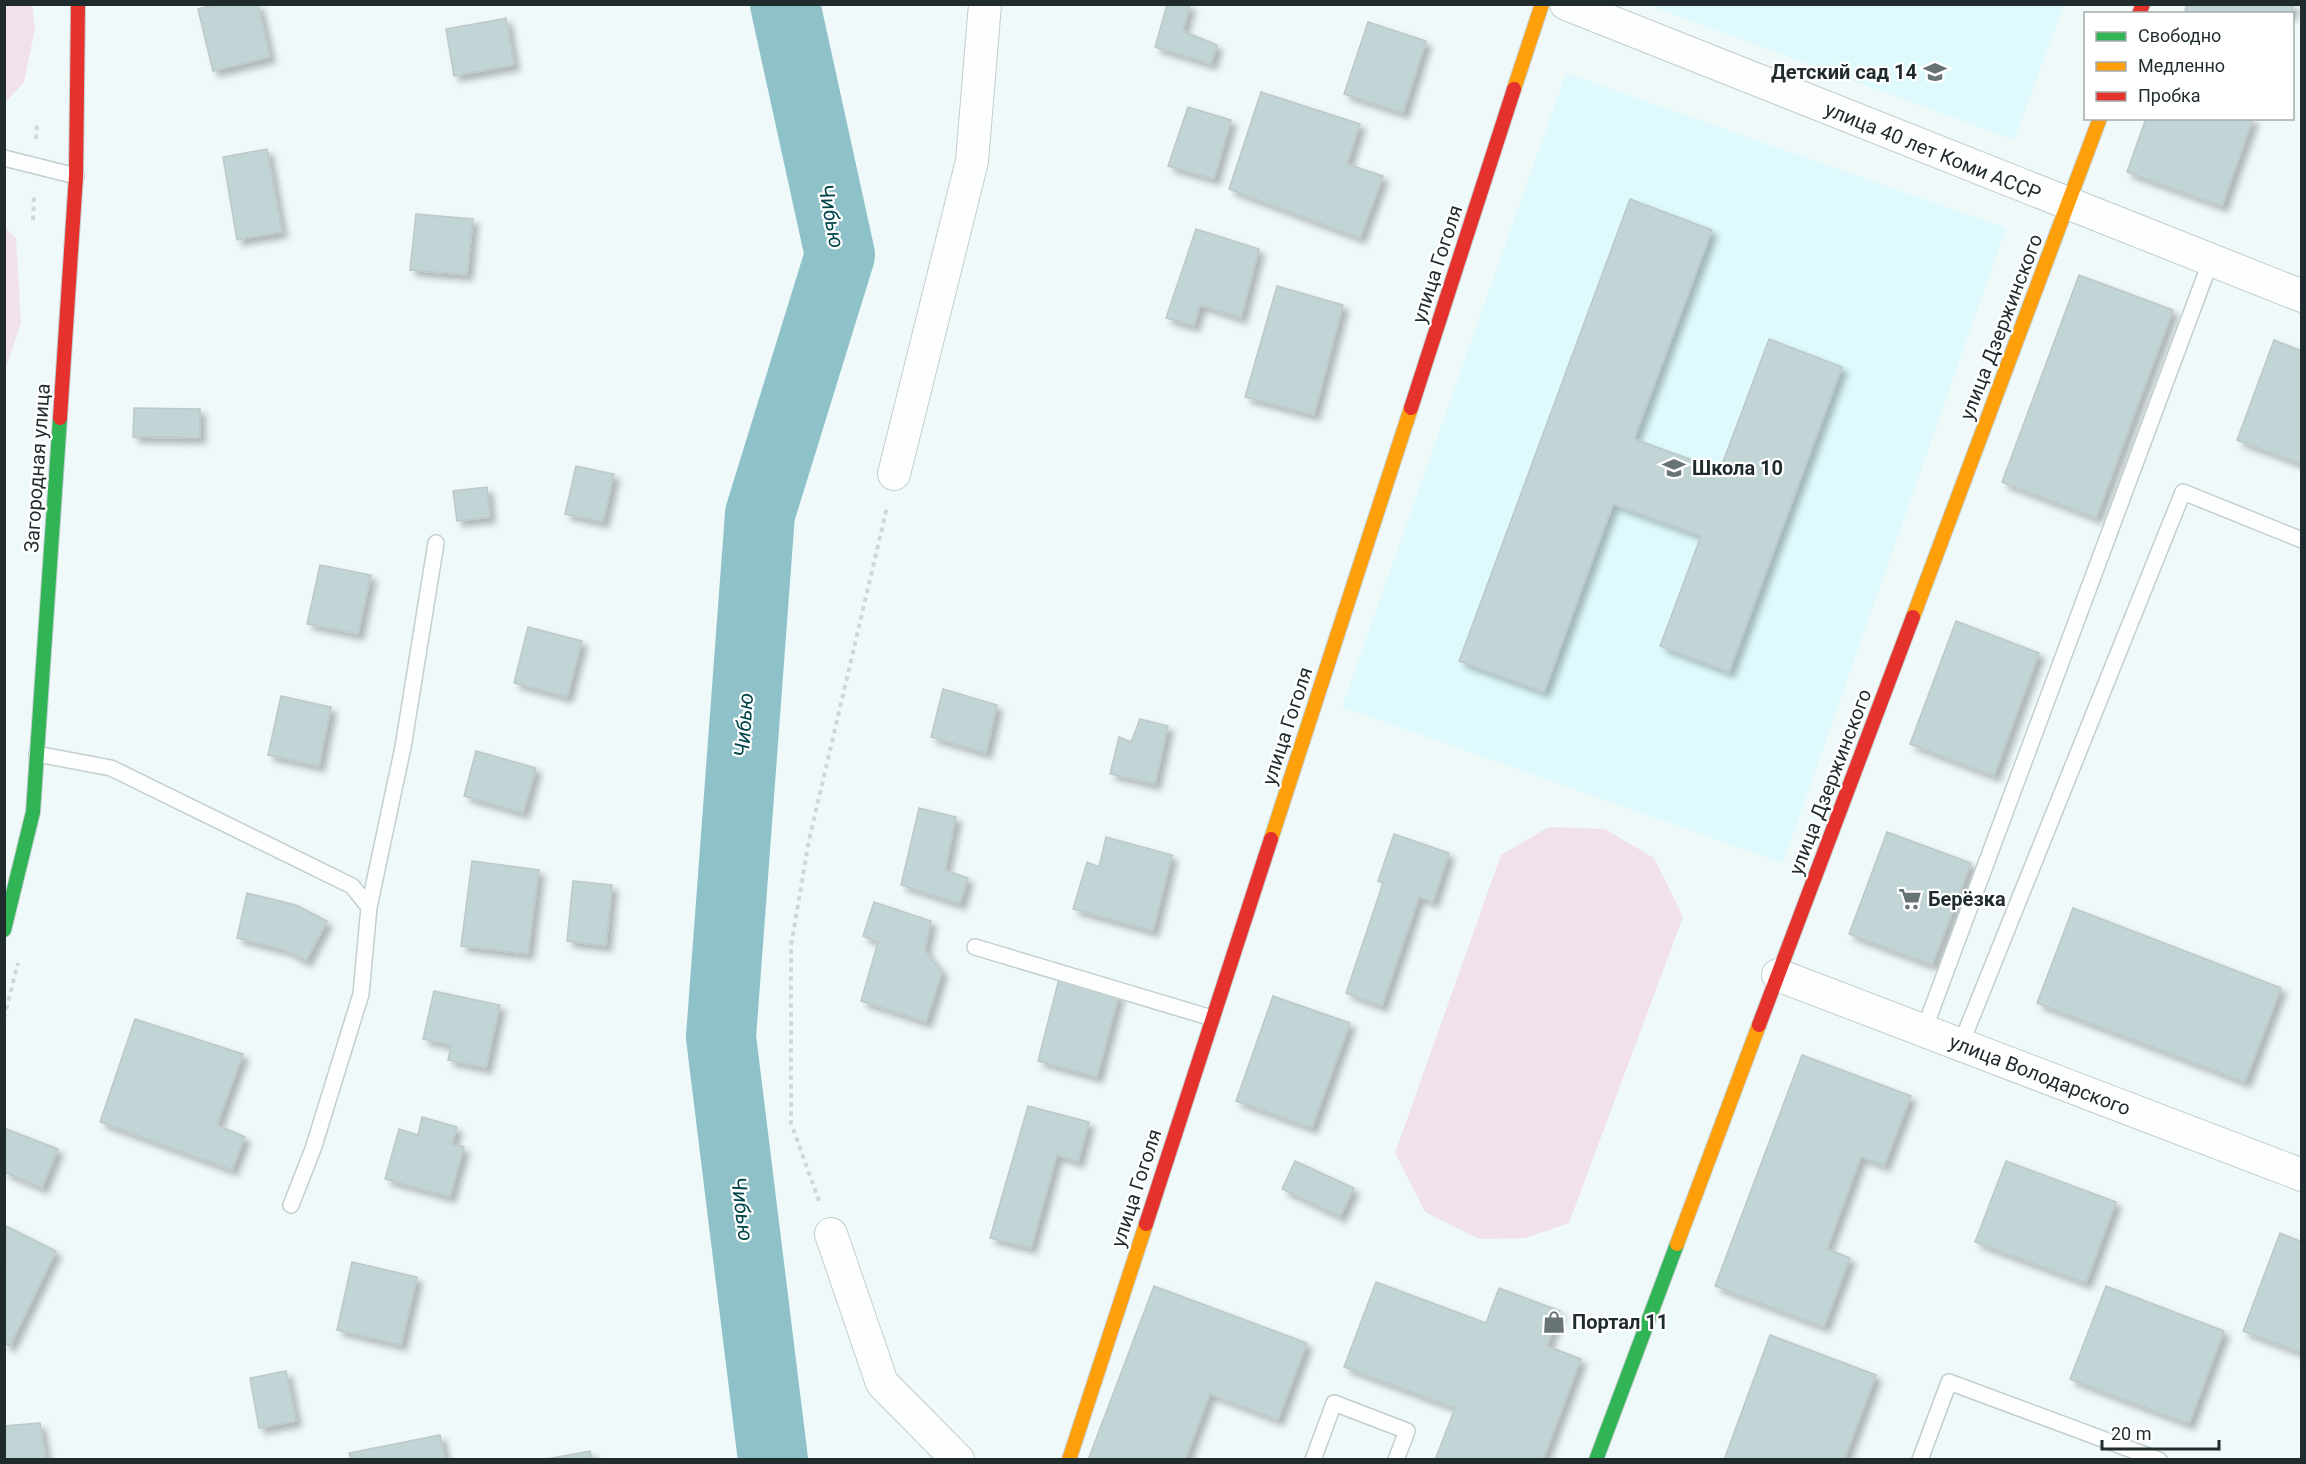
<svg xmlns="http://www.w3.org/2000/svg" width="2306" height="1464" font-family="Roboto,sans-serif">
  <defs>
    <filter id="shadow"><feDropShadow dx="5.5" dy="5.5" stdDeviation="3" flood-color="#0004"/></filter>
  </defs>
  <rect width="100%" height="100%" fill="#eff9fa"/>
  <!-- built -->
  <g fill="#defafd">
    <polygon points="1648,5 2064,4 2064,5 2014,140"/>
    <polygon points="1566,73 2006,228 1783,863 1342,707"/>
  </g>
  <!-- green -->
  <g fill="#f1e1eb">
    <polygon points="5,4 32,5 35,28 24,82 5,103"/>
    <polygon points="5,228 16,238 21,323 5,370"/>
    <polygon points="1549,827 1605,829 1654,858 1683,917 1569,1223 1525,1238 1479,1239 1425,1212 1395,1153 1501,855"/>
  </g>
  <g fill="none" stroke-linecap="round" stroke-linejoin="round">
    <!-- river -->
    <polyline stroke="#8ec2c8" stroke-width="70" points="773,1460 721,1037 760,514 840,255 785,4"/>
  </g>
  <!-- building -->
  <g fill="#c1d4d6" stroke="#bec8c8" stroke-width="1.5" filter="url(#shadow)">
    <polygon points="216,4 258,4 270,57 213,71 198,9"/>
    <polygon points="1163,4 1190,4 1183,31 1217,45 1211,64 1155,47 1167,5"/>
    <polygon points="2187,4 2294,4 2291,14 2184,14"/>
    <polygon points="506,18 514,65 454,76 446,29"/>
    <polygon points="1368,22 1426,41 1403,113 1344,94"/>
    <polygon points="1261,92 1360,124 1347,164 1383,176 1360,238 1229,189"/>
    <polygon points="1188,107 1231,120 1214,179 1168,166"/>
    <polygon points="2146,118 2253,118 2222,206 2127,172"/>
    <polygon points="267,149 282,232 237,240 223,157"/>
    <polygon points="1630,199 1712,230 1634,439 1720,470 1769,339 1842,367 1729,672 1660,646 1701,536 1613,504 1544,692 1459,661"/>
    <polygon points="416,214 473,219 467,275 410,270"/>
    <polygon points="1196,229 1259,249 1241,318 1200,305 1194,326 1166,318"/>
    <polygon points="2079,275 2173,310 2096,518 2002,482"/>
    <polygon points="1277,286 1343,305 1314,415 1245,397"/>
    <polygon points="2274,340 2302,351 2302,464 2237,440"/>
    <polygon points="134,408 200,409 200,438 133,437"/>
    <polygon points="576,466 614,474 603,522 565,514"/>
    <polygon points="487,487 490,517 457,521 453,491"/>
    <polygon points="320,565 371,575 358,634 307,624"/>
    <polygon points="1956,621 2039,653 1994,776 1910,744"/>
    <polygon points="528,627 582,641 567,697 514,683"/>
    <polygon points="943,689 997,705 986,753 931,737"/>
    <polygon points="281,696 331,707 319,766 268,755"/>
    <polygon points="1140,719 1168,726 1155,784 1110,774 1119,737 1131,742"/>
    <polygon points="476,751 536,768 523,813 464,796"/>
    <polygon points="919,808 956,817 945,870 968,878 960,904 901,885"/>
    <polygon points="1887,832 1971,863 1932,965 1849,934"/>
    <polygon points="1394,834 1449,853 1433,902 1419,897 1382,1006 1346,993 1383,883 1378,881"/>
    <polygon points="1106,837 1172,855 1153,931 1073,909 1087,862 1099,867"/>
    <polygon points="472,861 539,870 528,954 461,946"/>
    <polygon points="573,881 612,885 606,946 567,941"/>
    <polygon points="247,893 296,905 327,921 306,961 285,950 237,938"/>
    <polygon points="874,902 931,921 925,950 942,972 926,1022 861,1001 878,942 863,936"/>
    <polygon points="2073,908 2281,988 2245,1082 2037,1003"/>
    <polygon points="1059,979 1119,994 1097,1077 1038,1061"/>
    <polygon points="434,991 500,1005 486,1068 448,1060 451,1045 423,1039"/>
    <polygon points="1273,996 1350,1023 1312,1128 1236,1101"/>
    <polygon points="135,1019 243,1054 217,1125 245,1137 232,1170 100,1122"/>
    <polygon points="1802,1055 1911,1096 1884,1166 1861,1157 1827,1249 1850,1258 1824,1327 1715,1286"/>
    <polygon points="1028,1106 1089,1122 1078,1162 1057,1155 1031,1248 990,1238"/>
    <polygon points="422,1117 457,1127 452,1144 464,1147 450,1197 385,1179 399,1129 418,1135"/>
    <polygon points="4,1128 58,1149 42,1188 4,1172"/>
    <polygon points="1295,1161 1354,1188 1340,1217 1282,1189"/>
    <polygon points="2006,1161 2116,1202 2086,1283 1975,1242"/>
    <polygon points="6,1226 56,1251 10,1346 4,1343"/>
    <polygon points="2280,1233 2302,1242 2302,1353 2243,1331"/>
    <polygon points="352,1262 417,1277 401,1345 337,1330"/>
    <polygon points="1376,1282 1486,1323 1499,1288 1560,1311 1547,1346 1581,1359 1543,1460 1435,1460 1455,1408 1344,1367"/>
    <polygon points="1154,1286 1307,1343 1278,1420 1210,1394 1185,1460 1088,1460"/>
    <polygon points="2106,1286 2224,1331 2189,1424 2070,1379"/>
    <polygon points="1770,1335 1876,1375 1844,1460 1724,1460"/>
    <polygon points="286,1371 296,1421 259,1428 250,1378"/>
    <polygon points="40,1423 46,1460 4,1460 4,1426"/>
    <polygon points="440,1435 445,1460 351,1460 349,1453"/>
    <polygon points="590,1451 592,1460 541,1460"/>
  </g>
  <g fill="none" stroke-linecap="round" stroke-linejoin="round">
    <!-- lane casing -->
    <g stroke="#c4cecf" stroke-width="18">
      <g id="lane">
        <polyline points="4,158 76,176"/>
        <polyline points="37,754 111,768 352,886 369,907 361,994 313,1149 291,1205"/>
        <polyline points="369,907 403,747 436,543"/>
        <polyline points="975,947 1212,1018"/>
        <polyline points="1924,1030 2211,260"/>
        <polyline points="1961,1044 2183,492 2302,540"/>
        <polyline points="1313,1460 1334,1403 1407,1431 1396,1460"/>
        <polyline points="1920,1460 1949,1382 2159,1460"/>
      </g>
    </g>
    <!-- street casing -->
    <g stroke="#c4cecf" stroke-width="34">
      <g id="street">
        <polyline points="1566,4 2302,296"/>
        <polyline points="894,474 972,161 985,4"/>
        <polyline points="1778,975 2302,1175"/>
        <polyline points="831,1234 882,1383 958,1460"/>
      </g>
    </g>
    <!-- fast casing -->
    <g stroke="#c4cecf" stroke-width="16">
      <g id="fast">
        <polyline points="4,930 33,812 60,418"/>
        <polyline points="1596,1460 1677,1244"/>
      </g>
    </g>
    <!-- slow casing -->
    <g stroke="#c4cecf" stroke-width="16">
      <g id="slow">
        <polyline points="1514,89 1542,4"/>
        <polyline points="1913,617 2100,118"/>
        <polyline points="1271,839 1411,408"/>
        <polyline points="1677,1244 1759,1025"/>
        <polyline points="1069,1460 1146,1224"/>
      </g>
    </g>
    <!-- jam casing -->
    <g stroke="#c4cecf" stroke-width="16">
      <g id="jam">
        <polyline points="2139,14 2143,4"/>
        <polyline points="1411,408 1514,89"/>
        <polyline points="60,418 76,176 78,4"/>
        <polyline points="1759,1025 1913,617"/>
        <polyline points="1146,1224 1271,839"/>
      </g>
    </g>
    <!-- path -->
    <g stroke="#d2d6d7" stroke-width="4" stroke-dasharray="4.5 4.5" stroke-linecap="butt">
      <polyline points="36,139 37,122"/>
      <polyline points="33,220 34,194"/>
      <polyline points="4,1018 18,963"/>
      <polyline points="819,1201 791,1123 791,946 809,840 887,507"/>
    </g>
    <!-- lane -->
    <use href="#lane" stroke="#fdfefe" stroke-width="15"/>
    <!-- street -->
    <use href="#street" stroke="#fdfefe" stroke-width="32"/>
    <!-- fast -->
    <use href="#fast" stroke="#30b455" stroke-width="14"/>
    <!-- slow -->
    <use href="#slow" stroke="#ff9f0a" stroke-width="14"/>
    <!-- jam -->
    <use href="#jam" stroke="#e5322d" stroke-width="14"/>
  </g>
  <!-- icons -->
  <defs>
    <g id="school-bare" transform="scale(1.8)"><path d="M0-5L7-2L0 1L-7-2ZM-4 1L0 2.5L4 1V4Q0 6-4 4Z" fill="#687375" stroke="#fff" stroke-width="2.5" paint-order="stroke"/></g>
    <g id="supermarket-bare" transform="scale(1.8)"><path d="M-6-5.5h2.5l.6 2H6L4.5 2H-2.5L-4.4-4H-6ZM-1.5 3.2a1.3 1.3 0 1 0 .1 0ZM3 3.2a1.3 1.3 0 1 0 .1 0Z" fill="#687375" stroke="#fff" stroke-width="2.5" paint-order="stroke"/></g>
    <g id="shop-bare" transform="scale(1.8)"><path d="M-5-2.5h2.3a2.7 3.5 0 0 1 5.4 0H5L5.5 6h-11ZM-1.5-2.5h3a1.5 2.3 0 0 0-3 0Z" fill="#687375" stroke="#fff" stroke-width="2.5" paint-order="stroke"/></g>
  </defs>
  <g fill-rule="evenodd">
    <use href="#school-bare" x="1935" y="72"/>
    <use href="#school-bare" x="1674" y="468"/>
    <use href="#supermarket-bare" x="1910" y="899"/>
    <use href="#shop-bare" x="1554" y="1322"/>
  </g>
  <g text-anchor="middle" dominant-baseline="central" stroke-width="4.5" stroke-linejoin="round" paint-order="stroke">
    <!-- poi labels -->
    <g font-size="20" font-weight="bold" fill="#1f2b2d" stroke="#fff" text-anchor="start">
      <text x="1917" y="72" text-anchor="end">Детский сад 14</text>
      <text x="1692" y="468">Школа 10</text>
      <text x="1928" y="899">Берёзка</text>
      <text x="1572" y="1322">Портал 11</text>
    </g>
    <!-- street labels -->
    <g font-size="20" fill="#1f2b2d" stroke="#fff">
      <text transform="translate(1933 151) rotate(22)">улица 40 лет Коми АССР</text>
      <text transform="translate(1437 264) rotate(-72)">улица Гоголя</text>
      <text transform="translate(2001 327) rotate(-69)">улица Дзержинского</text>
      <text transform="translate(37 468) rotate(-86)">Загородная улица</text>
      <text transform="translate(1287 726) rotate(-72)">улица Гоголя</text>
      <text transform="translate(1830 782) rotate(-69)">улица Дзержинского</text>
      <text transform="translate(2040 1075) rotate(21)">улица Володарского</text>
      <text transform="translate(1136 1188) rotate(-72)">улица Гоголя</text>
    </g>
    <!-- water labels -->
    <g font-size="21" font-style="italic" fill="#00454a" stroke="#fff">
      <text transform="translate(831 216) rotate(79)">Чибью</text>
      <text transform="translate(744 725) rotate(-86)">Чибью</text>
      <text transform="translate(742 1209) rotate(83)">Чибью</text>
    </g>
  </g>
  <!-- border -->
  <rect width="2306" height="1464" fill="none" stroke="#1f2b2d" stroke-width="12"/>
  <!-- legend -->
  <rect x="2084" y="12" width="210" height="108" fill="#ffffff" stroke="#a5aaab" stroke-width="1.5"/>
  <rect x="2096" y="32" width="30" height="9" fill="#30b455" stroke="#a5aaab" stroke-width="1.5"/>
  <text x="2138" y="42" font-size="18" fill="#1f2b2d">Свободно</text>
  <rect x="2096" y="62" width="30" height="9" fill="#ff9f0a" stroke="#a5aaab" stroke-width="1.5"/>
  <text x="2138" y="72" font-size="18" fill="#1f2b2d">Медленно</text>
  <rect x="2096" y="92" width="30" height="9" fill="#e5322d" stroke="#a5aaab" stroke-width="1.5"/>
  <text x="2138" y="102" font-size="18" fill="#1f2b2d">Пробка</text>
  <!-- scale -->
  <path d="M2102 1440v9h117v-9" fill="none" stroke="#1f2b2d" stroke-width="3"/>
  <text x="2111" y="1440" font-size="18" fill="#1f2b2d" stroke="#ffffff" stroke-width="4.5" paint-order="stroke">20 m</text>
</svg>
